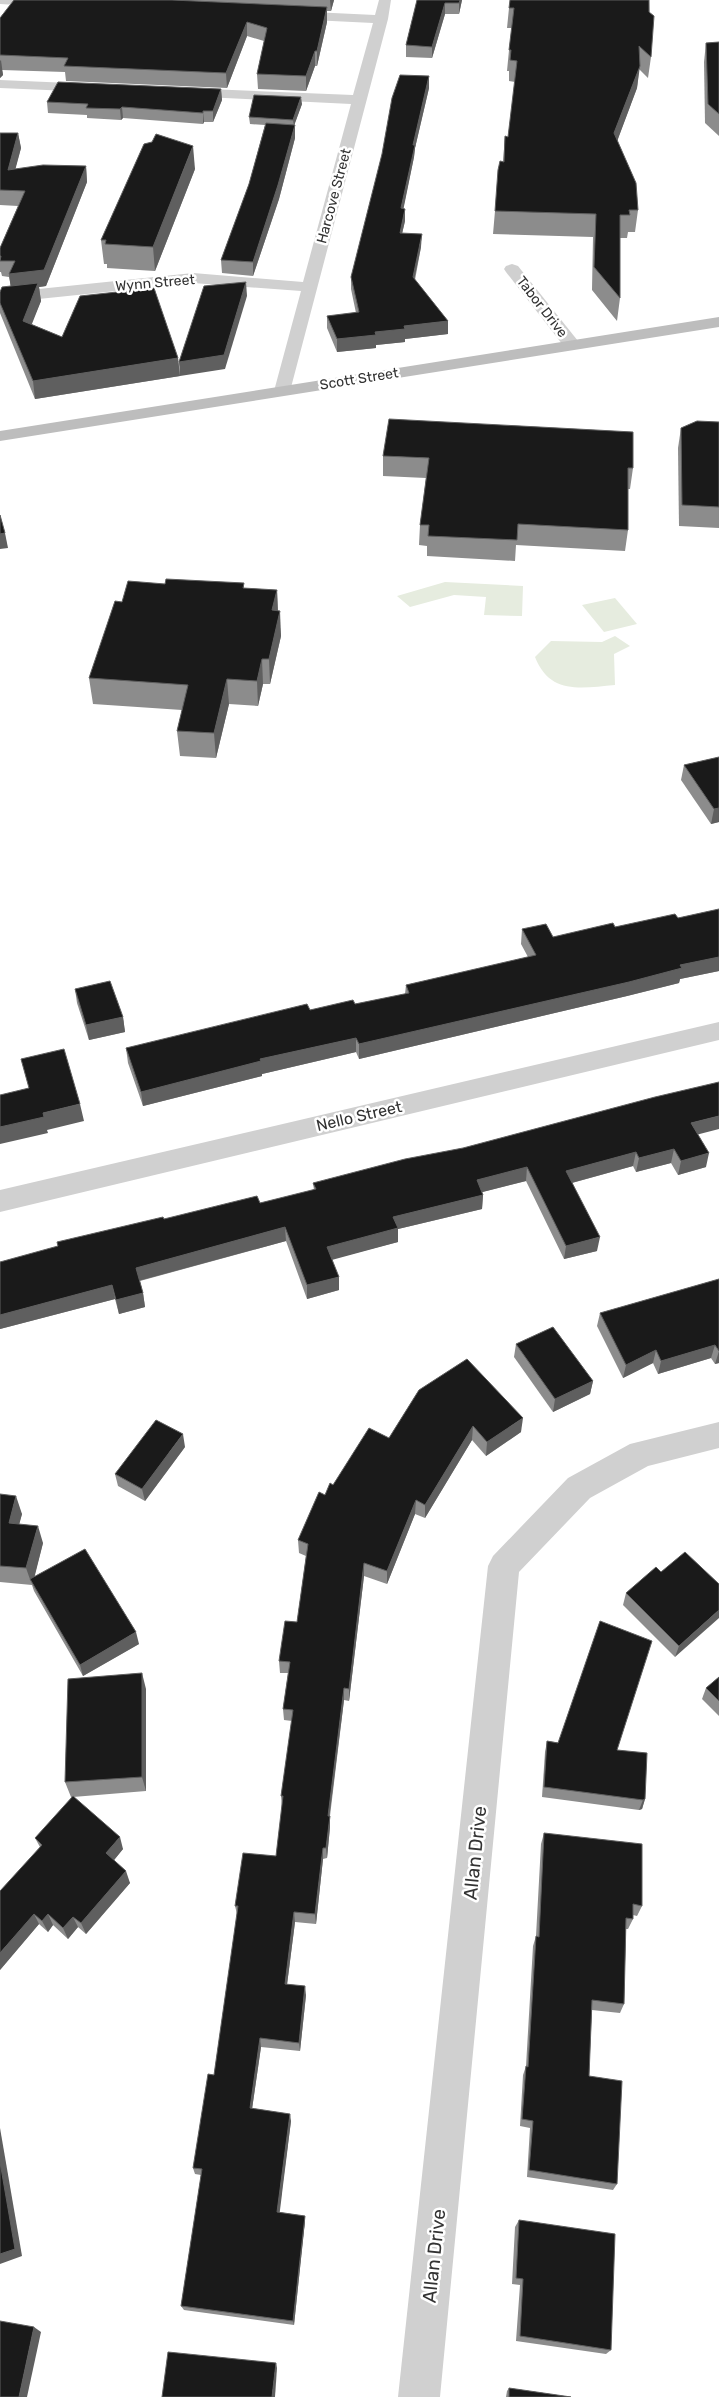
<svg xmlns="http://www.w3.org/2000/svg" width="719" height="2397" font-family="Rubik,sans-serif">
  <rect width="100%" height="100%" fill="#fff"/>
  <!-- green -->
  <g fill="#e6ecdf">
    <polygon points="445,582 523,586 522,616 484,615 486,597 454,595 410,607 397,596"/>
    <polygon points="615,598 637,624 604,632 582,605"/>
    <path d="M615 636 630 646 614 654 615 685C581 688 550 695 535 657L551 641 602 642Z"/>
  </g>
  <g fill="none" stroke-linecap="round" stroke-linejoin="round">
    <!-- street -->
    <g fill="#d0d0d0" fill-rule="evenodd">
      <polygon points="0,0 54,0 57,3 51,7 0,4"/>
      <polygon points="379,0 391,0 388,19 289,395 277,395 274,391 301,291 193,283 0,303 0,293 193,273 303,282 351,104 184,96 177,92 184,88 353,95 373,23 291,19 284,15 291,11 375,15"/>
      <polygon points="0,80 93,84 100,88 93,92 0,88"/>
      <polygon points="512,264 518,266 578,341 581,345 578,349 566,349 506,272 504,269 506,266"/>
      <polygon points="719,1022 719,1040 0,1212 0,1190"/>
      <polygon points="719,1422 719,1448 648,1466 590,1498 519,1572 440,2397 398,2397 488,1566 493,1556 568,1478 630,1444"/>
    </g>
    <!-- secondary -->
    <polygon fill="#bdbdbd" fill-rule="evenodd" points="719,317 719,327 0,441 0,431"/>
  </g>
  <!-- wall -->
  <g fill="#8c8c8c">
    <polygon points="14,0 334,0 331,11 327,11 327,22 317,66 315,66 306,91 258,89 257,74 264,41 247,36 227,88 66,81 65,72 2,70 3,75 0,78 0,18"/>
    <polygon points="417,0 462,0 459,14 445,14 432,58 406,57 406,45"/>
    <polygon points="649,0 651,57 648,78 639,69 637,88 617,141 638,210 635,232 628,232 627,238 620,238 620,298 617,321 592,290 593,237 493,234 495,211 503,162 505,136 508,137 515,82 509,81 509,71 507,71 509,50 512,28 507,28 509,8"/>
    <polygon points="719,42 719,136 705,123 704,62 706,43"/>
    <polygon points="429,76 429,88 415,148 414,157 403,209 405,221 402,234 421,247 415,280 448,321 448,334 405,339 405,342 376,345 376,348 337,352 327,328 327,316 356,313 351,289 351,277"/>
    <polygon points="221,89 222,100 213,122 204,122 203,124 123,118 121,120 87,118 87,115 48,113 47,102"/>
    <polygon points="302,104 294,125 295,138 279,199 253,276 222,273 221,260 249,184 265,125 250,124 249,117"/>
    <polygon points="0,133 18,133 21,148 15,169 86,166 87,182 46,286 39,287 41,301 31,324 62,337 178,358 180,376 35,399 0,313 0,292 11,286 9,277 2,276 1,272 0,272 0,248 18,206 0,205"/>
    <polygon points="195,169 155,271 107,268 107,264 104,264 101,240"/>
    <polygon points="719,422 719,528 679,526 678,448 681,428"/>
    <polygon points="383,456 633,468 630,489 628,489 628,530 625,551 516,545 515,561 427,556 427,546 419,545 420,525 426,478 383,476"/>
    <polygon points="244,583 244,588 277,590 278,611 281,636 270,684 263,684 258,706 229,704 216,758 180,756 177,731 182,710 93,704 89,678 122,602 165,584"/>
    <polygon points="719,757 719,822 711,824 681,780 684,765"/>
    <polygon points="719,909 719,971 680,979 679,983 627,996 359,1059 356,1052 262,1074 262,1076 143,1106 128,1063 126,1048 310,1010 355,1004 405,994 406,985 528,957 521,944 522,929 553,937 615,927 678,918"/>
    <polygon points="75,989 123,1017 125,1032 89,1040 77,1003"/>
    <polygon points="698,1134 706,1167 678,1175 671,1163 636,1172 633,1166 572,1183 597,1251 564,1259 526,1181 482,1192 483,1195 482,1209 398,1229 398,1242 332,1259 339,1290 307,1299 286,1241 140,1281 143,1293 145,1307 119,1314 115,1299 0,1329 0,1262 164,1219 260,1203 314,1190 313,1183"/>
    <polygon points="719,1279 719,1363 715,1364 711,1358 658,1374 653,1363 623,1378 597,1326 600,1313"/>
    <polygon points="516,1344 593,1381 590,1394 553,1412 514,1357"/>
    <polygon points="419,1390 521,1432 486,1456 472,1440 425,1518 415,1514 387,1584 364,1576 349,1701 344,1700 330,1816 330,1827 327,1858 323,1859 316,1924 295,1922 287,1984 306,1995 300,2051 261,2047 252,2109 291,2121 279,2212 305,2216 305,2221 294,2325 184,2310 181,2306 201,2175 195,2174 193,2168 214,2075 237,1914 235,1906 276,1856 282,1807 281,1796 292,1721 284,1720 283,1709 288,1673 280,1673 279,1661 297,1622 306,1556 299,1553 298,1540 325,1495 333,1485 389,1438"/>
    <polygon points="185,1447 145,1501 118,1486 115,1474"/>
    <polygon points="0,1494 22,1514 19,1524 43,1543 34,1577 139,1644 83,1676 34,1591 32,1585 0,1582"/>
    <polygon points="661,1572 719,1584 675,1657 623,1605 626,1593"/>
    <polygon points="719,1677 719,1716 702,1699 706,1688"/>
    <polygon points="146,1689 146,1791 73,1797 123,1849 114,1860 130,1883 86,1934 78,1927 68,1939 53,1925 48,1932 39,1924 0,1970 40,1847 35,1838 73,1797 71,1797 65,1782"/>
    <polygon points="547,1741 617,1750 645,1799 642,1809 639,1810 542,1797 545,1752"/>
    <polygon points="544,1833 642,1906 637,1916 633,1915 633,1919 628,1929 626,1929 624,2004 620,2013 592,2010 589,2076 617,2184 613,2190 527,2177 530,2128 520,2126 523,2075 526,2066 533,1946 536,1936 541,1844"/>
    <polygon points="519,2220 611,2350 606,2354 516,2341 520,2285 512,2284 515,2227"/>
    <polygon points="509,2388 571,2397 506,2397 507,2391"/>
  </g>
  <!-- shaded-wall -->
  <g fill="#5f5f5f">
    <polygon points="330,0 334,0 331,11"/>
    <polygon points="460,0 462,0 459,14 459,3"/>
    <polygon points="445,3 445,14 432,58 432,47"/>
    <polygon points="327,7 327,22 317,66 317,51"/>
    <polygon points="247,22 247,36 227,88 226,73"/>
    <polygon points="315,51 315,66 306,91 306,76"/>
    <polygon points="1,60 3,75 0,78 0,61"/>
    <polygon points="640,66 637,88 612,155 614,133"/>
    <polygon points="429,76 429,88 415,148 414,157 401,221 401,208 413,145"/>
    <polygon points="221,89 222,100 213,122 213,111"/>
    <polygon points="301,97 302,104 294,126 293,120"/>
    <polygon points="122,107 123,118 121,120 120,109"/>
    <polygon points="203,111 204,122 203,124"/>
    <polygon points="295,125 295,138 279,199 253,276 253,262"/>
    <polygon points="18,133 21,148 11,186 8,170"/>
    <polygon points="193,146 195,169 155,271 153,247"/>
    <polygon points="86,166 87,182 46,286 39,287 41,301 26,339 11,290 9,274"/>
    <polygon points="405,209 405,221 399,246 400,233"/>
    <polygon points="422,234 421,247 412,290 413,277"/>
    <polygon points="246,282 247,296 225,369 180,376 179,362"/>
    <polygon points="448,321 448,334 405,339 405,342 376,345 376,348 337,352 337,339 375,332 404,326"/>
    <polygon points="178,358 180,376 35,399 33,381"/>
    <polygon points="5,533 8,548 0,549 0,534"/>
    <polygon points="277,590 278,615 272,610"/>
    <polygon points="280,611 281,636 270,684 269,659"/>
    <polygon points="262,659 263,684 258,706 257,681"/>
    <polygon points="227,679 229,704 216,758 214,733"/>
    <polygon points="719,808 719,822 711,824 714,809"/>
    <polygon points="719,957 719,971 680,979 679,983 627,996 359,1059 359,1044 680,965"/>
    <polygon points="123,1017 125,1032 89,1040 86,1025"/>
    <polygon points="356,1038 356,1052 262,1074 262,1076 143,1106 141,1092 260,1059"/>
    <polygon points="80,1104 84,1121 47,1130 48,1133 0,1144 0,1127 43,1113"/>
    <polygon points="719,1116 719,1129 688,1137 691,1123"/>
    <polygon points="674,1149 671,1163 636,1172 639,1158"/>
    <polygon points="636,1152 633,1166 564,1185 566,1171"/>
    <polygon points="709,1153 706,1167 678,1175 681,1161"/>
    <polygon points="527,1167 526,1181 475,1194 477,1180"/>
    <polygon points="483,1195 482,1209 398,1229 398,1242 328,1261 327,1247 393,1217"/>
    <polygon points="285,1227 286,1241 138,1281 136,1268"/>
    <polygon points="600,1237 597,1251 564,1259 566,1246"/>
    <polygon points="339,1277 339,1290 307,1299 307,1285"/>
    <polygon points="112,1285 115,1299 0,1329 0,1315"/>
    <polygon points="143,1293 145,1307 119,1314 116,1300"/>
    <polygon points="715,1345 711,1358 658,1374 661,1361"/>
    <polygon points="656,1350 653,1363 623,1378 626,1365"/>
    <polygon points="719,1351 719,1363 715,1364"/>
    <polygon points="593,1381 590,1394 553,1412 555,1399"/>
    <polygon points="523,1418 521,1432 486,1456 487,1442"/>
    <polygon points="473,1426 472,1440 425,1518 425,1505"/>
    <polygon points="183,1434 185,1447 145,1501 142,1489"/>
    <polygon points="16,1496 22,1514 15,1540 9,1523"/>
    <polygon points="416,1500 415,1514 387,1584 387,1571"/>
    <polygon points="38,1526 43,1543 33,1583 30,1579 32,1585 26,1568"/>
    <polygon points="364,1563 364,1576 349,1701 349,1689"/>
    <polygon points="719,1610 719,1618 675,1657 679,1646"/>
    <polygon points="136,1632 139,1644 83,1676 80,1665"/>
    <polygon points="142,1673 146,1689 146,1791 142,1777"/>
    <polygon points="344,1688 344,1700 328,1827 328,1816"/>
    <polygon points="645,1799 642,1809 639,1810 643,1800"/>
    <polygon points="330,1816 330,1827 327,1858 326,1848"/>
    <polygon points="120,1837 123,1849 110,1865 106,1853"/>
    <polygon points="323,1848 323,1859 316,1924 315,1914"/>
    <polygon points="126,1871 130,1883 86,1934 81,1923"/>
    <polygon points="294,1912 295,1922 286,1993 285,1984"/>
    <polygon points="34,1914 39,1924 0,1970 0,1953"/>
    <polygon points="48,1914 53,1925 48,1932 42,1921"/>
    <polygon points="73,1917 78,1927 68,1939 63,1928"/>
    <polygon points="305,1986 306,1995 300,2051 299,2043"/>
    <polygon points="260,2038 261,2047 251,2116 250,2108"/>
    <polygon points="290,2114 291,2121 279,2218 277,2212"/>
    <polygon points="0,2128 22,2256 0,2264"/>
    <polygon points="305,2216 305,2221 294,2325 293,2321"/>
    <polygon points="34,2327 41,2332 27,2397 19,2397"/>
    <polygon points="276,2363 277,2368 275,2397 272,2397"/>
  </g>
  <!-- building -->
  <g fill="#1a1a1a" stroke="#5f5f5f">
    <polygon points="14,0 172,0 327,7 317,51 315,51 306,76 257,74 267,28 247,22 226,73 64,66 68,58 0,55 0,18"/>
    <polygon points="417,0 460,0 459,3 445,3 432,47 406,45"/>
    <polygon points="510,0 649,0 649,12 654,16 651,57 639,46 640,66 614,133 636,183 638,210 629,210 630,215 620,215 620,298 594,267 596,214 495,211 498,170 500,161 504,162 505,136 508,137 517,61 510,60 511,50 509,50 514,8 509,8"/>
    <polygon points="719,42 719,114 708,104 706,43"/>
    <polygon points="400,75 429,76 413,145 415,145 401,208 405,209 400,233 422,234 413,277 448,321 404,326 405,329 375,332 376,335 337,339 327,316 359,312 351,277 382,154 392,98"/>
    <polygon points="58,82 221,89 213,111 203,111 203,113 122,107 120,109 86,108 88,104 47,102"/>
    <polygon points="254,95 301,97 293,120 249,117"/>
    <polygon points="266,123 295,125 278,185 253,262 221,260 249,184"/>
    <polygon points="0,133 18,133 8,170 43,165 86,166 44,270 9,274 15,261 0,261 1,256 0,256 0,248 25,191 0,190"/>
    <polygon points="156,134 193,146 153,247 105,244 106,240 101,240 144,144 152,142"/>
    <polygon points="246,282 224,355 179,362 204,286"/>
    <polygon points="38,283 23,321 62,337 80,296 154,288 178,358 33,381 0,303 0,292 2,287"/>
    <polygon points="389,419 633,432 633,468 628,468 628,530 518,524 517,540 428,536 429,525 420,525 429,458 383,456"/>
    <polygon points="697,421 719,422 719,507 682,505 681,428"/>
    <polygon points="0,515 5,533 0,534"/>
    <polygon points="166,579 244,583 243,588 277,590 272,610 280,611 269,659 262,659 257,681 227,679 214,733 177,731 188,685 89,678 115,601 122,602 128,581 165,584"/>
    <polygon points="719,757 719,808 714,809 684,765"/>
    <polygon points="719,909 719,957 680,965 682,968 629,982 359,1044 356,1038 260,1059 261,1061 141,1092 126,1048 307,1004 310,1010 353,1000 355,1004 409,993 406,985 536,955 522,929 546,924 553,937 613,923 615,927 675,914 678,918"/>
    <polygon points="110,981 123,1017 86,1025 75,989"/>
    <polygon points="64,1049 80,1104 43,1113 44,1117 0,1127 0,1095 29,1088 21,1059"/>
    <polygon points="719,1082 719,1116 691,1123 709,1153 681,1161 674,1149 639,1158 636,1152 566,1171 600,1237 566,1246 527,1167 477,1180 483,1195 393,1217 398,1228 327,1247 339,1277 307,1285 285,1227 136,1268 143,1293 116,1300 112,1285 0,1315 0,1262 58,1246 57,1242 163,1217 164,1219 257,1196 260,1203 316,1189 313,1183 405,1159 463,1148 655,1097"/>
    <polygon points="719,1279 719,1351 715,1345 661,1361 656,1350 626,1365 600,1313"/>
    <polygon points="553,1327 593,1381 555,1399 516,1344"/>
    <polygon points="467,1359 523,1418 487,1442 473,1426 425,1505 416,1500 387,1571 364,1563 349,1689 344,1688 328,1816 330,1816 326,1848 323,1848 315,1914 294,1912 285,1984 305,1986 299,2043 260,2038 250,2108 290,2114 277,2212 305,2216 293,2321 181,2306 202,2169 193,2168 208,2074 214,2075 238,1906 235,1906 243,1853 276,1856 283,1796 281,1796 293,1710 283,1709 290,1662 279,1661 285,1621 297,1622 308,1544 298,1540 319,1492 325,1495 330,1483 333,1485 369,1428 389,1438 419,1390"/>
    <polygon points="156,1420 183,1434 142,1489 115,1474"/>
    <polygon points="0,1494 16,1496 9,1523 38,1526 26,1568 0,1566"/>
    <polygon points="85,1549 136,1632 80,1665 30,1579"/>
    <polygon points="685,1552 719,1584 719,1610 679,1646 626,1593 656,1567 661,1572"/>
    <polygon points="600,1621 652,1641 617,1750 647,1753 645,1799 643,1800 544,1787 547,1741 558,1743"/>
    <polygon points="142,1673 142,1777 65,1782 68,1679"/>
    <polygon points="719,1677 719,1701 706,1688"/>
    <polygon points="73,1796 120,1837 106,1853 126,1871 81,1923 73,1917 63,1928 48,1914 42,1921 34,1914 0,1953 0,1891 42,1845 35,1838"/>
    <polygon points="544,1833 642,1844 642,1906 633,1904 633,1919 626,1918 624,2004 592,2000 589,2076 622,2081 617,2184 529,2170 533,2121 522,2119 526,2066 528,2067 536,1936 539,1937"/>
    <polygon points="0,2162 15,2249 0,2254"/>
    <polygon points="519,2220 615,2234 611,2350 520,2336 523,2279 516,2278"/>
    <polygon points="0,2321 34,2327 19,2397 0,2397"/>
    <polygon points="168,2352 276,2363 272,2397 162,2397"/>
    <polygon points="509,2388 571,2397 509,2397"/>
  </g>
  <g text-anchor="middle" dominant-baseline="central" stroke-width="5" stroke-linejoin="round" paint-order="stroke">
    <!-- far-street labels -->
    <g font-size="14" fill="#333" stroke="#fff">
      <text transform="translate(334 196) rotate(-75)">Harcove Street</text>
      <text transform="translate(155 283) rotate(-5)">Wynn Street</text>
      <text transform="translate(542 307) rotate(52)">Tabor Drive</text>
      <text transform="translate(359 379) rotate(-9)">Scott Street</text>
    </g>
    <!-- street labels -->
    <g font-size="16" fill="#333" stroke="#fff">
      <text transform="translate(359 1116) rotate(-13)">Nello Street</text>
    </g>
    <!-- near-street labels -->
    <g font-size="19" fill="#333" stroke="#fff">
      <text transform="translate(475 1853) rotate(-84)">Allan Drive</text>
      <text transform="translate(434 2256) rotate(-84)">Allan Drive</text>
    </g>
  </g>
</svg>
